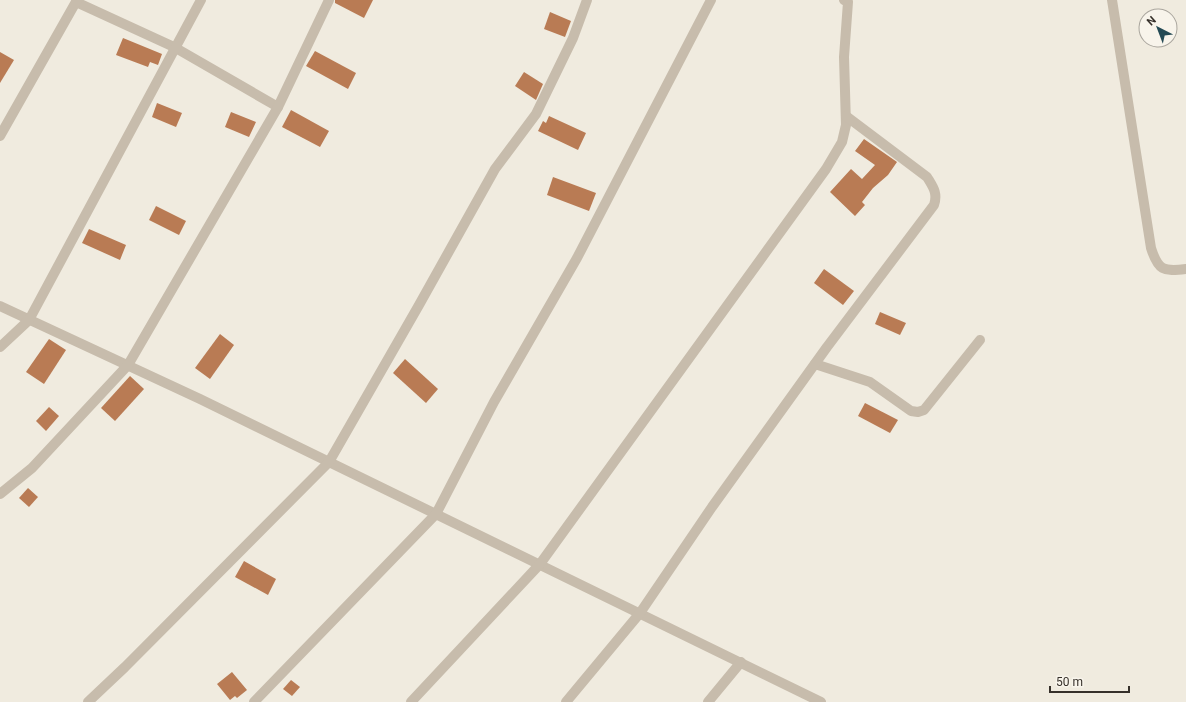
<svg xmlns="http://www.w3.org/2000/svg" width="1186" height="702" font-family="Roboto,sans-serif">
  <rect width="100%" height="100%" fill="#f0ebdf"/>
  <!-- building -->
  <g fill="#b97b54">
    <polygon points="335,0 373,0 364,18 335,3"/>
    <polygon points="550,12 571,21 565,37 544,29"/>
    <polygon points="123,38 162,54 158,65 150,62 148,67 116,55"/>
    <polygon points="315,51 356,73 348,89 306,66"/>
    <polygon points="0,52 14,60 0,83"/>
    <polygon points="524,72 543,84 536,100 515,86"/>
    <polygon points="157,103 182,113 176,127 152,117"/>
    <polygon points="291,110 329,131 320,147 282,127"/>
    <polygon points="231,112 256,122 249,137 225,127"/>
    <polygon points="549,116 586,133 578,150 538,131 543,121 546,123"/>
    <polygon points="864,139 897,162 888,175 873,188 862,202 865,205 855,216 830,192 851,169 862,179 875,165 855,151"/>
    <polygon points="553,177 596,193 589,211 547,195"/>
    <polygon points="156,206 186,221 179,235 149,220"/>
    <polygon points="89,229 126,245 120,260 82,243"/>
    <polygon points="824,269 854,291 843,305 814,283"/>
    <polygon points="880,312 906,323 900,335 875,324"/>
    <polygon points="220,334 234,345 210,379 195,368"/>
    <polygon points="49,339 66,350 44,384 26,372"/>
    <polygon points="405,359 438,389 426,403 393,373"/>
    <polygon points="130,376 144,389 115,421 101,408"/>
    <polygon points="865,403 898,420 890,433 858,416"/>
    <polygon points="49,407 59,416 46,431 36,421"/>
    <polygon points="28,488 38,497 29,507 19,498"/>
    <polygon points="244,561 276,579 268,595 235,577"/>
    <polygon points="232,672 247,690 237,698 235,696 230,700 217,684"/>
    <polygon points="291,680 300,687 292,696 283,689"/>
  </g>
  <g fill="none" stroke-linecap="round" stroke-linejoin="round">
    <!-- minor -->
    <g stroke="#c7bcac" stroke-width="10">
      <path d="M1112 0 1151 248C1158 270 1163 272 1186 269"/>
      <polyline points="76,2 174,47 278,107"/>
      <polyline points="0,136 77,0"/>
      <polyline points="0,306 200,399 821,702"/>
      <polyline points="0,347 29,320 201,0"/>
      <polyline points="815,364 870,382 911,411 918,412 924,410 980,340"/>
      <polyline points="0,494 32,468 128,365 278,107 329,0"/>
      <polyline points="88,702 125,667 329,462 419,305 495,169 536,114 573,38 587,0"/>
      <polyline points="254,702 436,514 494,402 577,258 711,0"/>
      <polyline points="411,702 540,564 826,169 842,142 846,125 844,57 848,2 844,0"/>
      <path d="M566 702 640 613 712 507 827 347 934 205C938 193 933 187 927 177L846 116"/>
      <polyline points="708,702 741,662"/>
    </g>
  </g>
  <!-- north arrow -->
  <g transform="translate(1158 28) rotate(318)"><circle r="19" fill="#f8f4eb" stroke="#aaa69e"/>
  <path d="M0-3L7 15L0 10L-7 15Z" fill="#244a54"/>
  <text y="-6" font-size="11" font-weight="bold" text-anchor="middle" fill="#36302a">N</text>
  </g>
  <!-- scale -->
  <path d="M1050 686v6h79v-6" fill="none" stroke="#36302a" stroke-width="2"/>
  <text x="1056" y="686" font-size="12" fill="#36302a" stroke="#f8f4eb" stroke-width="3" paint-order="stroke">50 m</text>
</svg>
